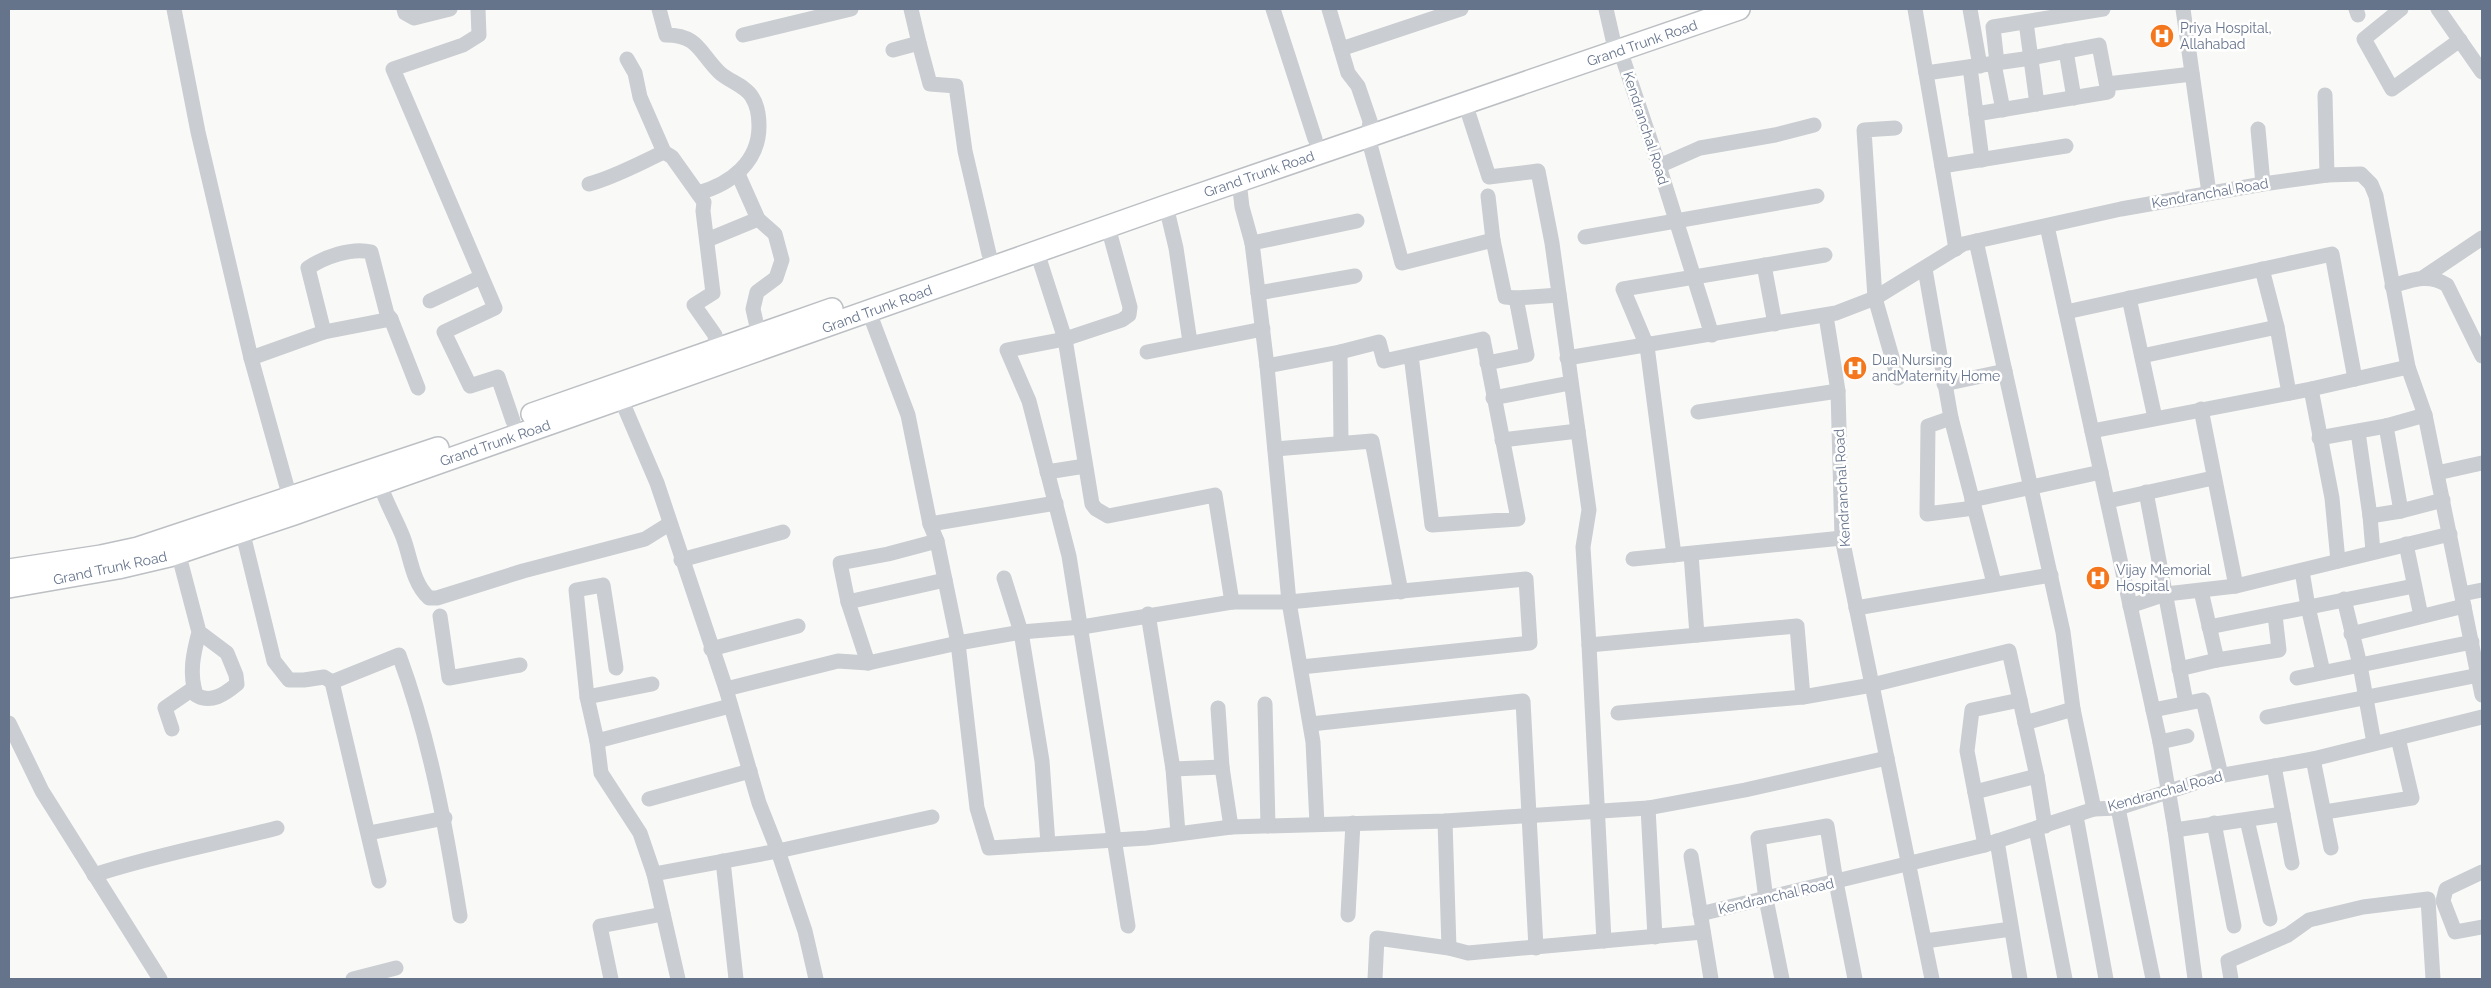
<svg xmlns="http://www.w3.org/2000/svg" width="2491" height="988" font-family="Raleway,sans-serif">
  <rect width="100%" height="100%" fill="#f9faf7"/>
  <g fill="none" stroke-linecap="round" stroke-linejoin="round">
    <!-- highway casing -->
    <g stroke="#bcbfc3" stroke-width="24">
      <g id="highway">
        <polyline points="532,414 832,309"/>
        <polyline points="9,570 101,556 138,548 438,448"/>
        <polyline points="9,587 118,568 169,556 294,514 1166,206 1739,9"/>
      </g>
    </g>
    <!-- minor -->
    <g stroke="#cacdd1" stroke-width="15">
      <polyline points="174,9 198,132 251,358 292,505"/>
      <polyline points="404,9 405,13 414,18 450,9"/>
      <polyline points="478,9 479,35 463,45 393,69 495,308 444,332 470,386 498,377 513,421"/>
      <path d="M659 9 666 35C698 35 699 52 719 72 728 81 746 86 752 97 758 106 759 115 759 126 759 162 731 184 698 193"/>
      <polyline points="1273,9 1315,139"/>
      <polyline points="1329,9 1348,73 1358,86 1370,121 1368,137 1402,263 1493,240 1505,297 1516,298 1527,355 1487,363"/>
      <polyline points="1606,9 1614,44 1620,50 1659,166 1712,335"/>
      <polyline points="1915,9 1956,249"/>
      <polyline points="1970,9 1980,66"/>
      <polyline points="2183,9 2209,193"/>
      <polyline points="2356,9 2358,15"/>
      <polyline points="2401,9 2364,39 2392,89 2460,40"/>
      <polyline points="2438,9 2482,72"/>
      <polyline points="2026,22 2037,104"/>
      <polyline points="743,35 851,9"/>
      <polyline points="919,43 930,84 956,86 965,151 989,254"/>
      <polyline points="1341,49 1461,9"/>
      <polyline points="893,50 919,43 911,9"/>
      <polyline points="2066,51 2074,98"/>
      <polyline points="627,59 635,73 640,97 664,152 672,157 704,202 703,211 713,293 694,305 715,335 716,347 709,353"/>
      <polyline points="1997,63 1993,27 2103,9"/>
      <polyline points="1994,64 2003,110"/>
      <polyline points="1970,67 1982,160"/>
      <polyline points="1926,73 2031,58 2099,45 2108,92 1976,114"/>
      <polyline points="2107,84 2192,74"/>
      <polyline points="2325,95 2327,175"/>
      <polyline points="1465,103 1489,177 1538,171 1552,243 1589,510 1583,547 1589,645 1797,626 1803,697"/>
      <polyline points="1895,128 1864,130 1875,298 1898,378"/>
      <polyline points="2258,129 2263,184"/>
      <polyline points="1659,166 1700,148 1775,135 1814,125"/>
      <polyline points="1942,166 2066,146"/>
      <polyline points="738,174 758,219 775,234 782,260 776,278 757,292 753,309 761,344"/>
      <polyline points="1239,181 1242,207 1252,243"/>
      <path d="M589 184C615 177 640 163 664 152"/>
      <polyline points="1488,196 1493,240"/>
      <polyline points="1166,206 1176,248 1190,342"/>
      <polyline points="2047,226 2160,742 2175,830 2195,979"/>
      <polyline points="1108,227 1130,307 1129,315 1122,320 1065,339 1007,350 1029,401 1069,556 1128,926"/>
      <polyline points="1585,237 1817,196"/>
      <polyline points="707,240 758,219"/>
      <polyline points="1976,241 2063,632 2073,709 2094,809"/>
      <polyline points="1037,252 1065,339 1092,504 1096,509 1108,516 1215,495 1232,602"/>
      <polyline points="1764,265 1775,324"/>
      <polyline points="1925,269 1951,418 1994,583"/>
      <polyline points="2262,269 2277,327 2289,393"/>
      <polyline points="2424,277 2482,238"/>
      <path d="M2392 286C2412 280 2428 273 2447 285L2482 356"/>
      <polyline points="1258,293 1355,276"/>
      <polyline points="1516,298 1559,295"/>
      <polyline points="2129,298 2155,418"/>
      <polyline points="430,301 481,277"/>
      <polyline points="869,312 908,415 930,524 937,541 958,643 977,808 989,848 1147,838 1231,827 1445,821 1648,808 1745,790 1887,758"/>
      <polyline points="2066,312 2332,254 2355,379"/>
      <polyline points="1826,316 1838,391 1842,538 1932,979"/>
      <polyline points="324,332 391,319"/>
      <polyline points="1147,352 1263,329"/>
      <polyline points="1340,352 1341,442"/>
      <polyline points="2142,356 2277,327"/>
      <path d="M251 358 324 332 308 268C324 257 352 247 371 252L387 314 391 319 418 388"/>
      <polyline points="1567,358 1836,313 1875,298 1963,244 2121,209 2263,184 2327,175 2361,174 2371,184 2376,196 2408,367 2425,415 2482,695"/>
      <polyline points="1267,366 1340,352 1379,342 1384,361 1483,339 1518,519 1432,525 1411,355"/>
      <polyline points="1944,384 2005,371"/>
      <polyline points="2311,389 2332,498 2338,561"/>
      <polyline points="1493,398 1570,383"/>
      <polyline points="621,399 657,483 726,689 759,803 778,851 805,931 816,979"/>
      <polyline points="2201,409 2236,586"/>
      <polyline points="1698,412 1838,391"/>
      <polyline points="1951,418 1928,426 1927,514 1974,508"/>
      <polyline points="2386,426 2401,511"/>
      <polyline points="2092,431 2311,389 2408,367"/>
      <polyline points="2358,432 2370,516 2373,552"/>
      <polyline points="2319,438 2386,426 2425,415"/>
      <polyline points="1502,440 1578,431"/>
      <polyline points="1275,449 1372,441 1401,592"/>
      <polyline points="1047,472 1085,466"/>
      <polyline points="2437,473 2482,463"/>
      <path d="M380 484C386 503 396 519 403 537 411 558 412 582 429 598H437L523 571 645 539 669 524"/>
      <polyline points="2146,492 2186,703"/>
      <polyline points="1972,500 2101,472"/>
      <polyline points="2108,501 2213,478"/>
      <polyline points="2370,516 2401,511 2443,500"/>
      <polyline points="930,524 1056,503"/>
      <polyline points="242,530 274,661 289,680 304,680 324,677 332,682 379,881"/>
      <polyline points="2406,544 2421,616"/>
      <path d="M178 552 199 632 227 653 236 675 237 684C225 694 211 704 196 695 189 673 193 655 199 632"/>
      <polyline points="1691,554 1697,635"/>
      <polyline points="1674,555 1647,346 1623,289 1825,255"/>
      <polyline points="1633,559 1842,538"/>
      <polyline points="681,560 783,532"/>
      <polyline points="2302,571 2308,607 2323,672"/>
      <polyline points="1004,578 1021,632 1042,761 1048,844"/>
      <polyline points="2201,591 2217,660"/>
      <polyline points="2462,594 2482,590"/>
      <polyline points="2344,599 2360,665 2374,743"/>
      <polyline points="848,602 945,580"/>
      <polyline points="2130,606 2166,594 2236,586 2450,534"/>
      <polyline points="1856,608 2051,575"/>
      <polyline points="1148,614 1173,769 1178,833"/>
      <polyline points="440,616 449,678 520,665"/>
      <polyline points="2209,627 2414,586"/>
      <polyline points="2351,634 2464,606"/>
      <polyline points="1589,645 1604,941"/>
      <polyline points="711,649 798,626"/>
      <polyline points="868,663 848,602 840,563 888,554 937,541"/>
      <polyline points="616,668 603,585 576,590 587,697 597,741 730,706"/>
      <polyline points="2179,669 2217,660 2279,650 2275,615"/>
      <polyline points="2297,678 2472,642"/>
      <path d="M332 682 399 655C430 739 446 828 460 916"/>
      <polyline points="726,689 838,661 868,663 958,643 1021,632 1082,627 1232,602 1289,602 1526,579 1530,643 1301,667"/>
      <polyline points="587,697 652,684"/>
      <polyline points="1265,704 1268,826"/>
      <polyline points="1218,708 1222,767 1231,827"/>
      <polyline points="2153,710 2203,700 2221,775"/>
      <polyline points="1618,713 1803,697 1872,685 2009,651 2037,776 2045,826"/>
      <polyline points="2267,717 2479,675"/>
      <polyline points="9,723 42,791 160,979"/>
      <polyline points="2025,723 2073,709"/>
      <polyline points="1311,724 1523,701 1536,948"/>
      <polyline points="172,729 165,708 194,688"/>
      <polyline points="597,741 601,773 640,833 654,874"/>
      <polyline points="2160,742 2187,736"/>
      <polyline points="2313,759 2331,848"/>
      <polyline points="2274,766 2292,863"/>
      <polyline points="1173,769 1222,767"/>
      <polyline points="1975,792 2037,776"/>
      <polyline points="649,799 750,771"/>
      <polyline points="1648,808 1655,937"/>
      <polyline points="2118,808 2153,979"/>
      <polyline points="2325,812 2412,798 2398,738"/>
      <polyline points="2076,816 2106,979"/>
      <polyline points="2247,820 2270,919"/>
      <polyline points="1445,821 1449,948"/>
      <polyline points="2214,823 2234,926"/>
      <polyline points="1317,824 1313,742 1289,602 1267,366 1252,243 1357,221"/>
      <polyline points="2036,829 2065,979"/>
      <polyline points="2175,830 2283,814"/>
      <polyline points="369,833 445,818"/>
      <polyline points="1997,841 2020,979"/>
      <polyline points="1985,845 1967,751 1972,710 2020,700"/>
      <polyline points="1691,856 1711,979"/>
      <polyline points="723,861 736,979"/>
      <polyline points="2482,872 2446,889 2443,901 2455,932 2482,927"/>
      <path d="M94 875C154 855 216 844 277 828"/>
      <polyline points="1700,914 1985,845 2094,809 2118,808 2213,777 2313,759 2482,717"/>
      <polyline points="1348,915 1353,823"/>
      <polyline points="1925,941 2011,929"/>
      <polyline points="353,979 396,968"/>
      <polyline points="611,979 600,926 663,914"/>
      <polyline points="678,979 654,874 778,851 932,817"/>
      <polyline points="1375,979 1377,938 1449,948 1468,953 1703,932"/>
      <polyline points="1782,979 1766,899 1758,838 1827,826 1836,882 1855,979"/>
      <polyline points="2231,979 2228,961 2288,935 2309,920 2363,907 2428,899 2433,979"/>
    </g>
    <!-- highway -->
    <use href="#highway" stroke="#fff" stroke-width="21"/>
  </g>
  <!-- icons -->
  <defs>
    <g id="hospital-disc" transform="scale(1.25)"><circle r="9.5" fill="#f4761d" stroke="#fff"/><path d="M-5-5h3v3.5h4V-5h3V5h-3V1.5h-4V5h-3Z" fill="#fff"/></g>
  </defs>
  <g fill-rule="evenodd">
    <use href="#hospital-disc" x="2162" y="36"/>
    <use href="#hospital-disc" x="1855" y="368"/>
    <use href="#hospital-disc" x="2098" y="578"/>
  </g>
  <g text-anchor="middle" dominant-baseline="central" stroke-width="5" stroke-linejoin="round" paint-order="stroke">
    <!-- poi labels -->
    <g font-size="14" fill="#66748b" stroke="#fff" text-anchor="start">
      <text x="2180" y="28">Priya Hospital,<tspan x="2180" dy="16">Allahabad</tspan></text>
      <text x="1872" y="360">Dua Nursing<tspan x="1872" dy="16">andMaternity Home</tspan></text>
      <text x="2116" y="570">Vijay Memorial<tspan x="2116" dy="16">Hospital</tspan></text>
    </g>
    <!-- street labels -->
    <g font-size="14" fill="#66748b" stroke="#fff">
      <text transform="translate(1642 43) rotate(-19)">Grand Trunk Road</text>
      <text transform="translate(1646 128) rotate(72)">Kendranchal Road</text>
      <text transform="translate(1259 174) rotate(-19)">Grand Trunk Road</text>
      <text transform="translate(2210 193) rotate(-10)">Kendranchal Road</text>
      <text transform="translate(877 309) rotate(-20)">Grand Trunk Road</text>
      <text transform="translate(495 443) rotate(-19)">Grand Trunk Road</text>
      <text transform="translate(1842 488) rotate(-93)">Kendranchal Road</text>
      <text transform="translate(110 568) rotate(-12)">Grand Trunk Road</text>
      <text transform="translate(2165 791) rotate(-15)">Kendranchal Road</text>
      <text transform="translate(1776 896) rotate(-13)">Kendranchal Road</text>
    </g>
  </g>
  <!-- border -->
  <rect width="2491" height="988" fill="none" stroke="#66748b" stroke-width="20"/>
</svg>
